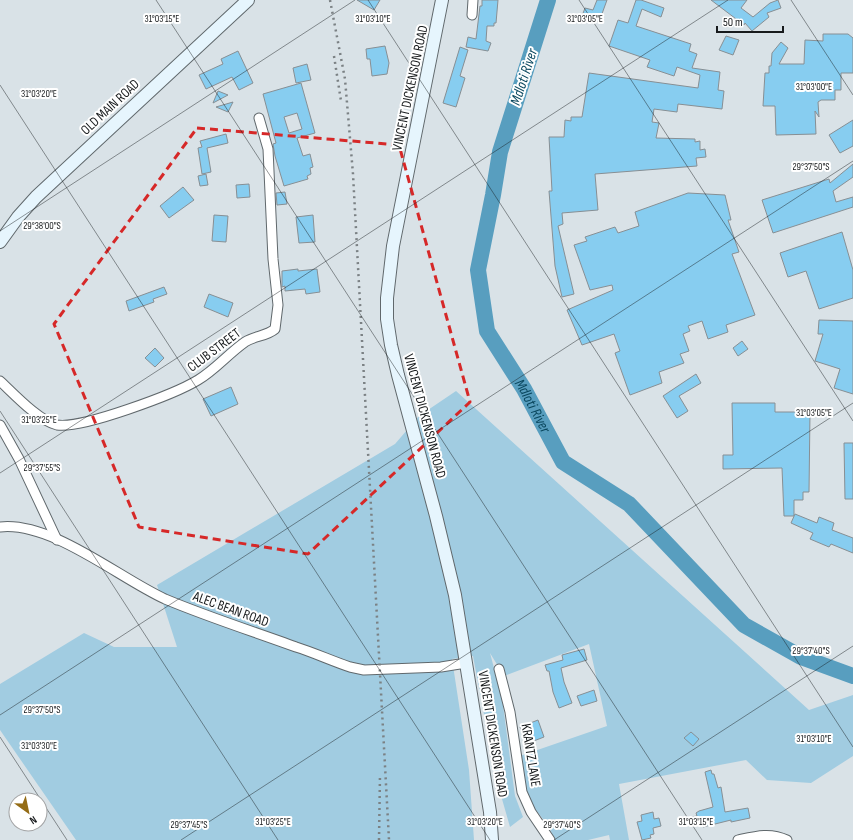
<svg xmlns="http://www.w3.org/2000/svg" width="853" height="840" font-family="'Sofia Sans Condensed',sans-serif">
  <rect width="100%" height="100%" fill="#d9e2e7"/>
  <!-- green -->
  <polygon fill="#a1cce1" points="456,391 809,710 853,695 853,756 811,783 767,780 746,760 619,784 629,840 610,840 609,835 588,840 555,840 548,825 534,808 525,786 520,756 607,726 589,644 504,676 490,653 502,698 515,796 523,817 510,827 496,778 473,656 452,659 469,770 474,840 76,840 0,730 0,684 84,633 114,647 177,647 157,585 395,444 419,416"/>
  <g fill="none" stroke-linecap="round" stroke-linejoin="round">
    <!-- river -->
    <path stroke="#589ebf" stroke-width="16" id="s1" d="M548 0 500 152 493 195 478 270 487 331 524 389 563 462 629 504 744 625 801 657 853 676"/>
  </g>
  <!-- building -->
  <g fill="#87cdf0" stroke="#878f94" fill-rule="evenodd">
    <polygon points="357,0 380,0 374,10"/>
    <polygon points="482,0 498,0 496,23 494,23 494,26 487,26 486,41 491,43 488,51 466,47 468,37 476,39 480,6 482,6"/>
    <polygon points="597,0 607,0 599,22 582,16 585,8 593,10"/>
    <polygon points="636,0 641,0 664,8 661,17 642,9 636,26 691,44 689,51 697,54 692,68 720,72 718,90 724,91 722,109 678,104 677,112 654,109 652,122 659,123 656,138 695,139 695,142 700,141 700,150 705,149 706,157 696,158 697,166 595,174 598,210 562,213 563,224 558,226 574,294 562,297 555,266 549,191 552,191 549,137 564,137 565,120 571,121 571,117 582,117 589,73 698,88 700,75 677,67 674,76 647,67 650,60 609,46 618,20 628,23"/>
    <polygon points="711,0 747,0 741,8 753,17 770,3 778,0 781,8 767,13 769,17 752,31 745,23 744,25"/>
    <polygon points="823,34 848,34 853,38 853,73 841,73 841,90 835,90 835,100 821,100 818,102 819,117 815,111 816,134 776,135 775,106 763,106 765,73 769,73 769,66 771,66 772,53 781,42 788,48 779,64 804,64 805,40 823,41"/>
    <polygon points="726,36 739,40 733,55 719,50"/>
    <polygon points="385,46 389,63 387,74 372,76 370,59 367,59 366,49"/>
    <polygon points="460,47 468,50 460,76 465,78 456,107 443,103"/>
    <polygon points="238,51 253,83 239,90 232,77 206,89 199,75 223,64 221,59"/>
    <polygon points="307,64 311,80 296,83 293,68"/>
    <path d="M301 83 315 133 297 138 303 156 310 154 313 167 310 168 311 174 307 176 308 179 284 186 275 156 273 144 276 143 263 94ZM297 113 302 129 289 133 284 117Z"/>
    <polygon points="218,91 228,95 213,103"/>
    <polygon points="233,102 228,112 216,107"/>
    <polygon points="853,120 853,146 840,153 829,135"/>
    <polygon points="226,134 228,143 207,148 211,172 202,174 198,148 202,147 200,141"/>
    <polygon points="853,164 853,177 833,191 836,202 853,197 853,207 773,233 762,200 829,179 830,183"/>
    <polygon points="206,174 208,185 200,186 198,176"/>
    <polygon points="249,184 250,197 237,198 236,185"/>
    <polygon points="183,187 194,200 169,218 160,206"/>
    <polygon points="285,192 287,204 277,205 276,193"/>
    <polygon points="688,193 725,195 731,220 728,220 739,252 732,254 755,315 726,325 728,332 708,339 702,321 688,326 690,331 683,334 689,351 680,354 684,363 659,372 662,383 630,395 615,353 620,351 614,334 582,345 567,310 613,290 612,285 590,290 574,245 587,241 585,237 615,227 618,233 639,226 635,212"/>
    <polygon points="214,215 228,216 226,242 212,241"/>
    <polygon points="313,215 315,242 299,243 296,217"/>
    <polygon points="842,232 853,270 853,298 819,309 806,271 788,277 780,253"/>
    <polygon points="298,269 298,271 317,269 320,292 306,294 305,289 285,291 285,286 282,287 282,271"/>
    <polygon points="164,287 167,294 153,299 154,302 129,311 126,301"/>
    <polygon points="209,294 233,303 228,317 204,307"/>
    <polygon points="819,320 853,321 853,394 834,388 840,369 815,361 823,334 818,334"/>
    <polygon points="742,341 748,349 738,356 733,348"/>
    <polygon points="155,348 164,358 155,367 145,358"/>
    <polygon points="696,374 701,383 679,396 688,411 677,418 663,396"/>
    <polygon points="231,387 238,404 211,416 203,399"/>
    <polygon points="732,403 775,403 775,412 810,412 809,492 803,492 803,500 794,500 794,516 784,516 782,468 723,469 723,455 733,455"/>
    <polygon points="844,443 853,443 853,499 845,499"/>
    <polygon points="795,514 817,523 819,517 834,523 832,530 853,538 853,553 831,544 829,547 810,539 813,533 791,523"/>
    <polygon points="584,649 587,660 561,668 564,682 572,703 559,708 553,692 549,671 547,671 545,665 563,660 562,655"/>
    <polygon points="594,690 597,701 581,706 577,696"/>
    <polygon points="538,720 544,737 526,744 520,727"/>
    <polygon points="691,732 699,739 693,746 684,738"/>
    <polygon points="711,770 712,774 714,774 718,788 721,787 725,812 748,808 750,818 731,822 731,820 703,827 700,824 693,825 691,817 697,816 696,813 699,811 713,807 705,772"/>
    <polygon points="653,812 654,819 659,818 661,826 653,828 654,834 650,835 651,838 642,840 637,822 642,821 641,815"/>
  </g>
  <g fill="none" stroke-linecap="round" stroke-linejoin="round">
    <!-- street casing -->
    <g stroke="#60686c" stroke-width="11">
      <g id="street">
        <polyline points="472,15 473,0"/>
        <path d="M0 381C14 394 39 421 57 425 82 429 175 394 198 380 215 370 228 354 245 342 254 336 267 336 275 329L278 305 273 259 268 149 259 118"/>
        <polyline points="0,425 19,459 57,540"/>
        <path d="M0 527C51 521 119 578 165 599 208 617 252 631 296 647 315 653 332 661 350 667L364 670 441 667 466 663"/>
        <polyline points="499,669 510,712 522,792 531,812 550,840"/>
        <path d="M738 840C756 836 770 832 787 840"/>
      </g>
    </g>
    <!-- secondary casing -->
    <g stroke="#60686c" stroke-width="14">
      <g id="secondary">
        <polyline points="442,0 393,246 387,298 387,319 391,345 398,375 436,516 455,595 490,812 492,840"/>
        <polyline points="0,242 18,217 36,197 248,0"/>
      </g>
    </g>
    <!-- street -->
    <use href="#street" stroke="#fff" stroke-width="9"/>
    <!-- secondary -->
    <use href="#secondary" stroke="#e6f5fd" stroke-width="12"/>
    <!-- rail -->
    <g stroke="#7b8184" stroke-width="2.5" stroke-dasharray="2 4" stroke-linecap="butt">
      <polyline points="330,0 345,79 353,174 389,840"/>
      <polyline points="334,56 341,101"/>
      <polyline points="379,840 380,774"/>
    </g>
  </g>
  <!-- marked area -->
  <path fill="none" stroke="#d62828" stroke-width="3" stroke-dasharray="8 5" stroke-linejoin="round" d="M197 128 399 145 470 402 308 554 139 527 54 324Z"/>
  <!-- ticks -->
  <path fill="none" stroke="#171a1c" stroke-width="1" stroke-opacity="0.45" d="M156 0 702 840M368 0 853 747M579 0 853 421M791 0 853 95M0 85 490 840M0 231 355 0M0 411 278 840M0 473 728 0M0 715 853 161M0 737 67 840M181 840 853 403M554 840 853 646"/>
  <g text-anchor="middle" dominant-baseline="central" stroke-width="4" stroke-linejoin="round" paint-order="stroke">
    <!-- street labels -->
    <g font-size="14" fill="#171a1c" stroke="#fff">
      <text transform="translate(410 88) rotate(-78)">VINCENT DICKENSON ROAD</text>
      <text transform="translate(110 107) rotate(-43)">OLD MAIN ROAD</text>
      <text transform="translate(214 350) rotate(-37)">CLUB STREET</text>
      <text transform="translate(425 416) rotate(75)">VINCENT DICKENSON ROAD</text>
      <text transform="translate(231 609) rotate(20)">ALEC BEAN ROAD</text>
      <text transform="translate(493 734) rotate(81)">VINCENT DICKENSON ROAD</text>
      <text transform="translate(531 755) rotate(81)">KRANTZ LANE</text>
    </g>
    <!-- water labels -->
    <g font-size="15" font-style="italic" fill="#0a475e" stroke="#fff">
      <text transform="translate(524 77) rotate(-72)">Mdloti River</text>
      <text stroke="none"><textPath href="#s1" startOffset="429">Mdloti River</textPath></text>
    </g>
  </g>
  <g font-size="10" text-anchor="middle" fill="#171a1c" stroke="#fff" stroke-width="4" stroke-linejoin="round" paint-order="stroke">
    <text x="162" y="22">31°03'15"E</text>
    <text x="373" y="22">31°03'10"E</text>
    <text x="585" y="22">31°03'05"E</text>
    <text x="814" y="90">31°03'00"E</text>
    <text x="39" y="97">31°03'20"E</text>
    <text x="811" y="170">29°37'50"S</text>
    <text x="42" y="229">29°38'00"S</text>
    <text x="814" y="416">31°03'05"E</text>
    <text x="39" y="423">31°03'25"E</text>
    <text x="42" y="471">29°37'55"S</text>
    <text x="811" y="654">29°37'40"S</text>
    <text x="42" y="713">29°37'50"S</text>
    <text x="814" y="742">31°03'10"E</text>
    <text x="39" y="749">31°03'30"E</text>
    <text x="273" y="825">31°03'25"E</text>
    <text x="485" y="825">31°03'20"E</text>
    <text x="696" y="825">31°03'15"E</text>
    <text x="189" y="828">29°37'45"S</text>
    <text x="562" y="828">29°37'40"S</text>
  </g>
  <!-- north arrow -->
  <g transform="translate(28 812) rotate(147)"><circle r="19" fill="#ffffff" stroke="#a2a3a4"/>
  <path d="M0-3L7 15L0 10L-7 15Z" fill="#946c16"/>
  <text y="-6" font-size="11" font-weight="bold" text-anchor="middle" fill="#171a1c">N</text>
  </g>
  <!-- scale -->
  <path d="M717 26v6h66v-6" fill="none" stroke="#171a1c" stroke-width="2"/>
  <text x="723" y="26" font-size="12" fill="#171a1c" stroke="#ffffff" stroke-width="3" paint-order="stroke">50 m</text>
</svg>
